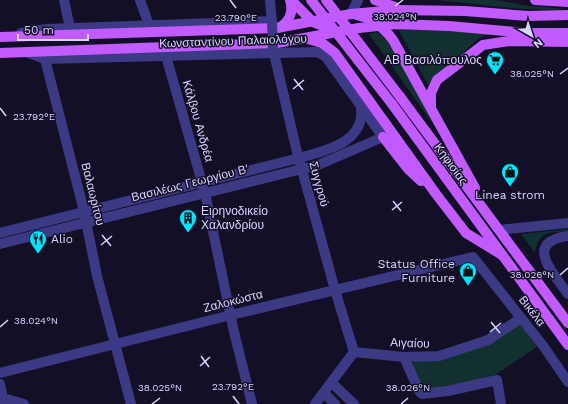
<svg xmlns="http://www.w3.org/2000/svg" width="568" height="404" font-family="'Work Sans',sans-serif">
  <rect width="100%" height="100%" fill="#130f26"/>
  <!-- green -->
  <g fill="#12302f">
    <path d="M436 0H495L530 6 568 9C523 12 481 4 436 0Z"/>
    <polygon points="397,27 494,32 478,39 428,85"/>
    <polygon points="377,32 389,43 440,134 369,34"/>
    <path d="M568 229V231C549 233 538 231 535 253L521 234Z"/>
    <polygon points="519,323 537,347 495,375 448,389 423,389 411,367 415,360 441,360"/>
  </g>
  <g fill="none" stroke-linecap="round" stroke-linejoin="round">
    <!-- minor -->
    <g stroke="#3d3a85" stroke-width="10">
      <polyline points="64,0 70,28"/>
      <polyline points="140,0 149,25"/>
      <polyline points="270,0 272,23"/>
      <polyline points="351,14 358,0"/>
      <polyline points="21,33 47,29 272,21"/>
      <polyline points="273,49 296,148 335,290 354,352"/>
      <polyline points="166,56 205,193 234,332 252,404"/>
      <polyline points="45,59 84,211 97,276 131,404"/>
      <polyline points="499,230 568,223"/>
      <path d="M0 233 299 158C324 151 365 143 361 108"/>
      <path d="M568 236C523 242 553 273 568 294"/>
      <polyline points="0,244 318,165 383,137 326,57 317,52 45,59 26,52"/>
      <polyline points="354,352 404,357 439,356 488,340 521,318"/>
      <polyline points="404,357 419,391 422,394 448,391 497,380 501,404"/>
      <polyline points="0,373 231,315 473,257 544,347 568,382"/>
      <polyline points="332,383 354,404"/>
      <polyline points="0,384 4,404"/>
      <polyline points="324,393 335,404"/>
      <polyline points="3,398 24,404"/>
      <polyline points="315,404 354,352"/>
    </g>
    <!-- major -->
    <g stroke="#c25bff" stroke-width="10">
      <polyline points="291,0 313,22 336,31"/>
      <polyline points="375,0 395,7"/>
      <polyline points="535,0 568,2"/>
      <path d="M357 15C372 18 384 28 393 40L475 188"/>
      <path d="M278 28C289 23 294 12 290 0"/>
      <polyline points="0,37 277,28 351,14 396,10 465,11 528,16 568,15"/>
      <polyline points="308,39 322,43 335,53 436,194 466,233 502,255"/>
      <polyline points="0,53 277,43 359,28 396,24 449,26 527,33 568,33"/>
      <polyline points="401,98 568,323"/>
      <polyline points="392,104 568,345"/>
      <polyline points="431,106 431,93 437,80 483,45 509,41 568,42"/>
      <polyline points="383,137 408,169 421,181"/>
    </g>
    <!-- minor-bridge -->
    <polyline stroke="#3d3a85" stroke-width="10" points="272,23 273,49"/>
    <!-- major-bridge -->
    <g stroke="#c25bff" stroke-width="10">
      <polyline points="311,0 392,104"/>
      <polyline points="326,0 401,98"/>
    </g>
  </g>
  <!-- ticks -->
  <path fill="none" stroke="#d9d4ff" stroke-width="1.5" d="M230 0 236 8M395 6 403 0M560 74 568 68M294 79 303 90M293 89 304 80M0 108 6 116M393 201 401 211M392 210 402 202M102 235 111 246M101 245 112 236M560 275 568 268M491 322 500 333M0 327 8 320M490 332 501 323M201 356 209 367M200 366 210 357M233 396 239 404M152 404 160 398M401 404 408 398"/>
  <!-- icons -->
  <defs>
    <g id="supermarket-pin" transform="scale(0.9)"><path d="M0 17L-7.5 6A9.5 9.5 0 1 1 7.5 6Z" fill="#00e5ff" stroke="#130f26"/><path d="M-6-5.5h2.5l.6 2H6L4.5 2H-2.5L-4.4-4H-6ZM-1.5 3.2a1.3 1.3 0 1 0 .1 0ZM3 3.2a1.3 1.3 0 1 0 .1 0Z" fill="#111"/></g>
    <g id="shop-pin" transform="scale(0.9)"><path d="M0 17L-7.5 6A9.5 9.5 0 1 1 7.5 6Z" fill="#00e5ff" stroke="#130f26"/><path d="M-5-2.5h2.3a2.7 3.5 0 0 1 5.4 0H5L5.5 6h-11ZM-1.5-2.5h3a1.5 2.3 0 0 0-3 0Z" fill="#111"/></g>
    <g id="building-pin" transform="scale(0.9)"><path d="M0 17L-7.5 6A9.5 9.5 0 1 1 7.5 6Z" fill="#00e5ff" stroke="#130f26"/><path d="M-4-6H4V6H1V3H-1V6H-4ZM-2.5-4.3h1.7v1.8h-1.7ZM.8-4.3h1.7v1.8H.8ZM-2.5-1h1.7V.8h-1.7ZM.8-1h1.7V.8H.8Z" fill="#111"/></g>
    <g id="restaurant-pin" transform="scale(0.9)"><path d="M0 17L-7.5 6A9.5 9.5 0 1 1 7.5 6Z" fill="#00e5ff" stroke="#130f26"/><path d="M-5-6h1v4h1v-4h1v4h1v-4h1v5L-1.5 .5V6h-2V.5L-5-1ZM5-6V6H3V1.5H1.5Q1.5-4 5-6Z" fill="#111"/></g>
  </defs>
  <g fill-rule="evenodd">
    <use href="#supermarket-pin" x="495" y="60"/>
    <use href="#shop-pin" x="510" y="172"/>
    <use href="#building-pin" x="188" y="218"/>
    <use href="#restaurant-pin" x="38" y="239"/>
    <use href="#shop-pin" x="468" y="271"/>
  </g>
  <g text-anchor="middle" dominant-baseline="central" stroke-width="3" stroke-linejoin="round" paint-order="stroke">
    <!-- street labels -->
    <g font-size="12" fill="#d9d4ff" stroke="#130f26">
      <text transform="translate(233 41) rotate(-2)">Κωνσταντίνου Παλαιολόγου</text>
      <text transform="translate(198 121) rotate(74)">Κάλβου Ανδρέα</text>
      <text transform="translate(451 164) rotate(54)">Κηφισίας</text>
      <text transform="translate(190 183) rotate(-14)">Βασιλέως Γεωργίου Β'</text>
      <text transform="translate(319 184) rotate(75)">Συγγρού</text>
      <text transform="translate(93 194) rotate(76)">Βαλαωρίτου</text>
      <text transform="translate(233 301) rotate(-14)">Ζαλοκώστα</text>
      <text transform="translate(532 311) rotate(52)">Βικέλα</text>
      <text transform="translate(410 343) rotate(2)">Αιγαίου</text>
    </g>
    <!-- poi labels -->
    <g font-size="12" fill="#d9d4ff" stroke="#130f26" text-anchor="end">
      <text x="482" y="60">ΑΒ Βασιλόπουλος</text>
      <text x="510" y="195" text-anchor="middle">Linea strom</text>
      <text x="201" y="211" text-anchor="start">Ειρηνοδικείο<tspan x="201" dy="14">Χαλανδρίου</tspan></text>
      <text x="51" y="239" text-anchor="start">Alio</text>
      <text x="455" y="264">Status Office<tspan x="455" dy="14">Furniture</tspan></text>
    </g>
  </g>
  <g font-size="10" text-anchor="middle" fill="#d9d4ff" stroke="#130f26" stroke-width="3" stroke-linejoin="round" paint-order="stroke">
    <text x="395" y="20">38.024°N</text>
    <text x="236" y="21">23.790°E</text>
    <text x="532" y="77">38.025°N</text>
    <text x="34" y="120">23.792°E</text>
    <text x="532" y="278">38.026°N</text>
    <text x="36" y="324">38.024°N</text>
    <text x="233" y="390">23.792°E</text>
    <text x="160" y="391">38.025°N</text>
    <text x="408" y="391">38.026°N</text>
  </g>
  <!-- north arrow -->
  <g transform="translate(532 36) rotate(141)" stroke="#130f26" stroke-width="3" paint-order="stroke">
  <path d="M0-3L7 15L0 10L-7 15Z" fill="#d9d4ff"/>
  <text y="-6" font-size="11" font-weight="bold" text-anchor="middle" fill="#d9d4ff">N</text>
  </g>
  <!-- scale -->
  <path d="M18 34v6h70v-6" fill="none" stroke="#d9d4ff" stroke-width="2"/>
  <text x="24" y="34" font-size="12" fill="#d9d4ff" stroke="#130f26" stroke-width="3" paint-order="stroke">50 m</text>
</svg>
